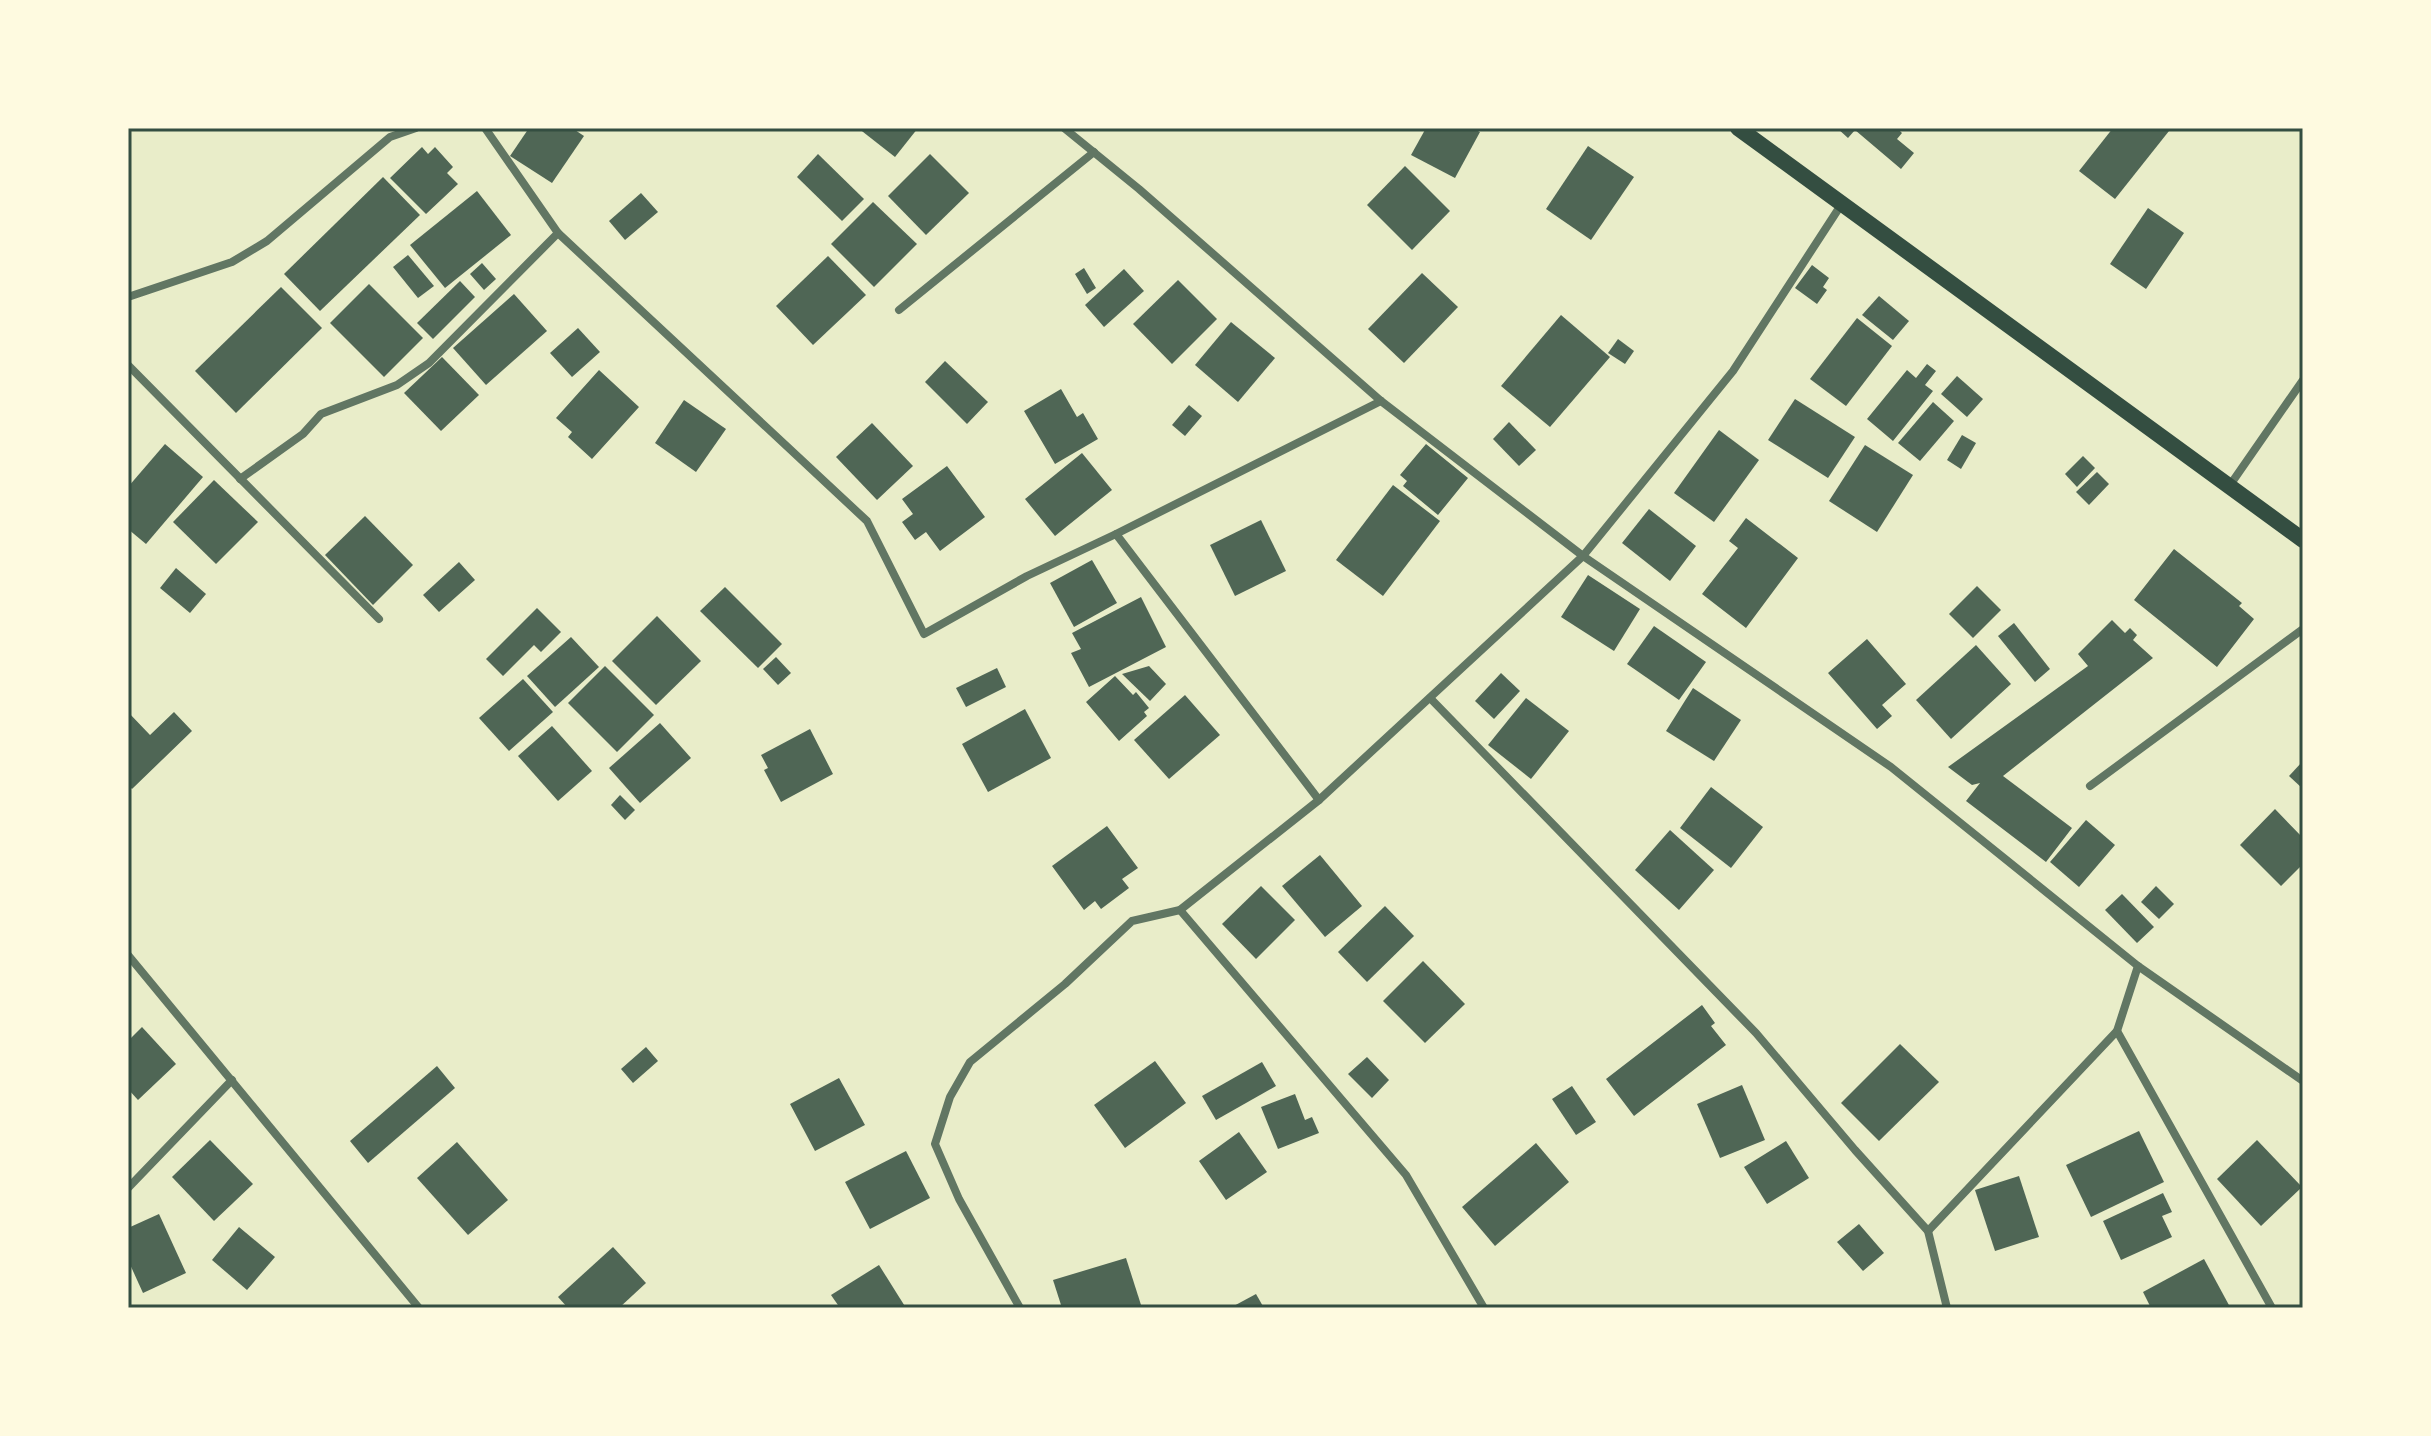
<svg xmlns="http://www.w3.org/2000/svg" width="2431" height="1436" font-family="'Roboto Condensed',sans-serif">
  <rect width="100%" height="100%" fill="#e9edc9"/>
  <!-- building -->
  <g fill="#4f6655">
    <polygon points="529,128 572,128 584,136 552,183 510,156"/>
    <polygon points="858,128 918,128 895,157"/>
    <polygon points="1426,128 1472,128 1480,132 1455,178 1411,155"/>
    <polygon points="1837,128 1897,128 1902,133 1897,139 1914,153 1901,169 1855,130 1848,138"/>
    <polygon points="2113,128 2166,128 2169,131 2115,199 2079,171"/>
    <polygon points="1588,146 1634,177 1591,240 1546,209"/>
    <polygon points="422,147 428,154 435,147 453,167 447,173 458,184 426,214 390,178"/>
    <polygon points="818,154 864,199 842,221 797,177"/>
    <polygon points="930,154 969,193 926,235 888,196"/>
    <polygon points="1405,166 1450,211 1412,250 1367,205"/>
    <polygon points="383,177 420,215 320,311 284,274"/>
    <polygon points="477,191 511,235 445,288 410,245"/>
    <polygon points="641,193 658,212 625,240 609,221"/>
    <polygon points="873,202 917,244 874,287 831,244"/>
    <polygon points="2148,208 2184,233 2146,289 2110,264"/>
    <polygon points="408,255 434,286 418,298 393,267"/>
    <polygon points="828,256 866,295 813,345 776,306"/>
    <polygon points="482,263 496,279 484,290 470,274"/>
    <polygon points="1812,265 1829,278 1823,287 1827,290 1817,304 1795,288"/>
    <polygon points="1084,268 1096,288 1087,294 1075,274"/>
    <polygon points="1124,269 1144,291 1104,327 1085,305"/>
    <polygon points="1422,273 1458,307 1404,363 1368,329"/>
    <polygon points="1178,280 1217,319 1172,364 1133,324"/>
    <polygon points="460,281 475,297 433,339 417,323"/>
    <polygon points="369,284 423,338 384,377 330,323"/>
    <polygon points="281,287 322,328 236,413 195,371"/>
    <polygon points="514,294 547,331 486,385 453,348"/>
    <polygon points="1879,296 1909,321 1893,340 1862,315"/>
    <polygon points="1561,315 1610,357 1550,427 1501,386"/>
    <polygon points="1857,318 1892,346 1846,406 1810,379"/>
    <polygon points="1231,322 1275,358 1238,402 1195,365"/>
    <polygon points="578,328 600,352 572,377 550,353"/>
    <polygon points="1618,339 1634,351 1625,364 1608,353"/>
    <polygon points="442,357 479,395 441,431 404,393"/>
    <polygon points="945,361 988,402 967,424 925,382"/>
    <polygon points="1927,364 1936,371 1925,385 1933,391 1893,441 1867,419 1907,370 1916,378"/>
    <polygon points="599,370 639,407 592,459 568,437 572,432 556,418"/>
    <polygon points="1957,376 1983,399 1967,417 1941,394"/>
    <polygon points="1061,389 1077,417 1083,413 1098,439 1055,464 1024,411"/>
    <polygon points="1795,399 1855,437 1828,478 1768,440"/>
    <polygon points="684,400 726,429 696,472 655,443"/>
    <polygon points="1933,402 1954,421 1920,461 1898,443"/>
    <polygon points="1189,405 1202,416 1185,436 1172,425"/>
    <polygon points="1509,422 1536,450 1519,466 1493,439"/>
    <polygon points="872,423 913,466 877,500 836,457"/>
    <polygon points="1719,430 1759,460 1714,522 1674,493"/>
    <polygon points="1962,435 1976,443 1961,469 1947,460"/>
    <polygon points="165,444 203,477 146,544 128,529 128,487"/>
    <polygon points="1426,444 1468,478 1438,515 1403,486 1407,481 1400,475"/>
    <polygon points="1865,445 1913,475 1877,532 1829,501"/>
    <polygon points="1082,453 1112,490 1055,536 1025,499"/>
    <polygon points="2083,456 2095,468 2077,487 2065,474"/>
    <polygon points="947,466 985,517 940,551 926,532 915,540 902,522 913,514 902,499"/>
    <polygon points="2097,472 2109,484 2089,505 2076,492"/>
    <polygon points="214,480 258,522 216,564 173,522"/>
    <polygon points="1393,485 1440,521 1383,596 1336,560"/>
    <polygon points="1649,509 1696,546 1670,581 1622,543"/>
    <polygon points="365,516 413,565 373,605 325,555"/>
    <polygon points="1746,518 1798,558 1746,628 1702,594 1738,548 1729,541"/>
    <polygon points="1261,520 1286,571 1235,596 1210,545"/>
    <polygon points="2174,549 2242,603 2239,606 2254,619 2217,667 2134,600"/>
    <polygon points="1092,560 1117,603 1074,627 1050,583"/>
    <polygon points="459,562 475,580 439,612 423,595"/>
    <polygon points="176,568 206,594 190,613 160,588"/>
    <polygon points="1588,575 1640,609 1614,651 1561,617"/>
    <polygon points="1977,586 2001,610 1973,638 1949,614"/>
    <polygon points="725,587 782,644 758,668 700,611"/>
    <polygon points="1141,597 1166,647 1089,687 1071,653 1081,649 1072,633"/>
    <polygon points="537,608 561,632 541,652 534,645 503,676 486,659"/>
    <polygon points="657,616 701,661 656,705 612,661"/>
    <polygon points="2112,620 2125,633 2130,628 2137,635 2133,640 2153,658 2003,776 2072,828 2046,862 1966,801 1980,783 1972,785 1948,767 2088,666 2078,654"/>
    <polygon points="2014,623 2050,669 2035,682 1998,636"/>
    <polygon points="1654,626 1706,662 1679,700 1627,664"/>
    <polygon points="571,637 599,667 555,707 527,676"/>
    <polygon points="1867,639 1906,684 1882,705 1892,716 1877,729 1828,673"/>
    <polygon points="1976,645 2011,684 1951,739 1916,700"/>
    <polygon points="776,657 791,673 778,685 763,669"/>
    <polygon points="605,666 654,715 617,752 568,703"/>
    <polygon points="1149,666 1166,684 1150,701 1122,674"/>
    <polygon points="997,668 1006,687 966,707 956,688"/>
    <polygon points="1501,673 1520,691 1494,719 1475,701"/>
    <polygon points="1115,676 1133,695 1136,692 1149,708 1144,712 1147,716 1119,741 1086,702"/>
    <polygon points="523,679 553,712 509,751 479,718"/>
    <polygon points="1693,688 1741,720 1714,761 1666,731"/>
    <polygon points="1185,695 1220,735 1169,779 1134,740"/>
    <polygon points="1526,698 1569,731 1531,779 1488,745"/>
    <polygon points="1025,709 1051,758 988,792 962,744"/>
    <polygon points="128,712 150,735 174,712 192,731 132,789 128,785"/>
    <polygon points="660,723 691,758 640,803 609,768"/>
    <polygon points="552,726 592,771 558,801 518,756"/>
    <polygon points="810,729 833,774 781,802 764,770 768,768 761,755"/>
    <polygon points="2303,761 2303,789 2289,776"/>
    <polygon points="1711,787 1763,827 1731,868 1680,828"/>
    <polygon points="620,795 635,810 625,820 611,805"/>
    <polygon points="2275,809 2303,838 2301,845 2303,864 2281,886 2240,845"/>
    <polygon points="2086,820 2115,845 2079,887 2050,862"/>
    <polygon points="1107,826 1138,868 1122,879 1129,888 1101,909 1095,901 1084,910 1052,866"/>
    <polygon points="1670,830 1714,870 1679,910 1635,870"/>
    <polygon points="1320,855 1362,906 1325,937 1282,886"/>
    <polygon points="1261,886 1295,920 1256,959 1222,924"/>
    <polygon points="2156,886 2174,904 2159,919 2141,902"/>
    <polygon points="2122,894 2154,927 2137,943 2105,910"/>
    <polygon points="1385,906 1414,936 1367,982 1338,952"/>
    <polygon points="1423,961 1465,1004 1425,1043 1383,1001"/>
    <polygon points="1702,1005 1715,1023 1711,1026 1726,1045 1634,1116 1606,1079"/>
    <polygon points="142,1027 176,1064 138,1100 128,1089 128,1041"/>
    <polygon points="1900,1044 1939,1082 1879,1141 1841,1103"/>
    <polygon points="646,1047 658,1061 633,1083 621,1069"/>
    <polygon points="1367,1057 1389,1080 1372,1098 1348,1074"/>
    <polygon points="1155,1061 1186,1103 1125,1148 1094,1105"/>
    <polygon points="1262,1062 1276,1086 1216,1120 1202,1096"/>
    <polygon points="437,1066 455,1088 368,1163 350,1141"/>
    <polygon points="839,1078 865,1125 815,1151 790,1104"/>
    <polygon points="1742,1085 1765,1140 1720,1158 1697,1104"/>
    <polygon points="1572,1086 1596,1122 1576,1135 1552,1099"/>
    <polygon points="1295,1094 1305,1120 1312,1117 1319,1133 1278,1149 1261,1107"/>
    <polygon points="2139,1131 2164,1182 2091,1217 2066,1165"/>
    <polygon points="1239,1132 1267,1172 1226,1200 1199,1161"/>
    <polygon points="210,1140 253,1184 214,1221 172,1177"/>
    <polygon points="2257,1140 2302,1187 2261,1226 2217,1179"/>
    <polygon points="1786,1141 1809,1178 1767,1204 1744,1167"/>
    <polygon points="457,1142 508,1200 468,1235 417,1178"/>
    <polygon points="1536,1143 1569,1182 1495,1246 1462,1207"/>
    <polygon points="906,1151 930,1198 870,1229 845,1182"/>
    <polygon points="2019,1176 2039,1237 1995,1251 1975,1190"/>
    <polygon points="2163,1193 2172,1212 2162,1216 2172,1237 2121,1260 2103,1221"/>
    <polygon points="159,1214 186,1273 143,1293 128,1260 128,1228"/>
    <polygon points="1859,1224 1884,1253 1863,1271 1837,1242"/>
    <polygon points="239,1227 275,1257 247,1290 212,1260"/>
    <polygon points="613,1247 646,1283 619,1308 568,1308 558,1297"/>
    <polygon points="1126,1258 1142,1308 1062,1308 1053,1280"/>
    <polygon points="2204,1259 2230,1307 2151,1308 2143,1292"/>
    <polygon points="879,1265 906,1308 840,1308 831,1295"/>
    <polygon points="1256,1294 1264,1308 1230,1308"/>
  </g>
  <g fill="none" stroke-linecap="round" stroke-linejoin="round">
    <!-- minor -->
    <g stroke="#617663" stroke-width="8">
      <polyline points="1064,128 1139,189 1381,401 1583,556 1891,767 2138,966 2303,1081"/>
      <polyline points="558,233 867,521 924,634 1027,576 1116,534 1319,800"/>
      <polyline points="128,297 232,262 267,241 390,137 416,128"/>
      <polyline points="899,310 1094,152"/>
      <polyline points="128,365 379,619"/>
      <polyline points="240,479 303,434 321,414 397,385 429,363 558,233 485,128"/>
      <polyline points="2228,488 2303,380"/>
      <polyline points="1116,534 1381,401"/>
      <polyline points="1430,698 1756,1033 1855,1150 1928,1231 1947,1308"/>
      <polyline points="2090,786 2303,629"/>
      <polyline points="1180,910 1406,1175 1484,1308"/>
      <polyline points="128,955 419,1308"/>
      <polyline points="2117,1031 2272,1308"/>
      <polyline points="128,1188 232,1080"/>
      <polyline points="1928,1231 2117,1031 2138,966"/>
      <polyline points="1020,1308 959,1199 935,1144 950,1097 970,1062 1065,984 1132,921 1180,910 1319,800 1583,556 1733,371 1841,205"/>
    </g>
    <!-- secondary -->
    <polyline stroke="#344e41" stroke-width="16" points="1738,128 2303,540"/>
  </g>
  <!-- border -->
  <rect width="2431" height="1436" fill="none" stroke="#fefae0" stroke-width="260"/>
  <rect x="130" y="130" width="2171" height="1176" fill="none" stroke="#344e41" stroke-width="3"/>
</svg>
